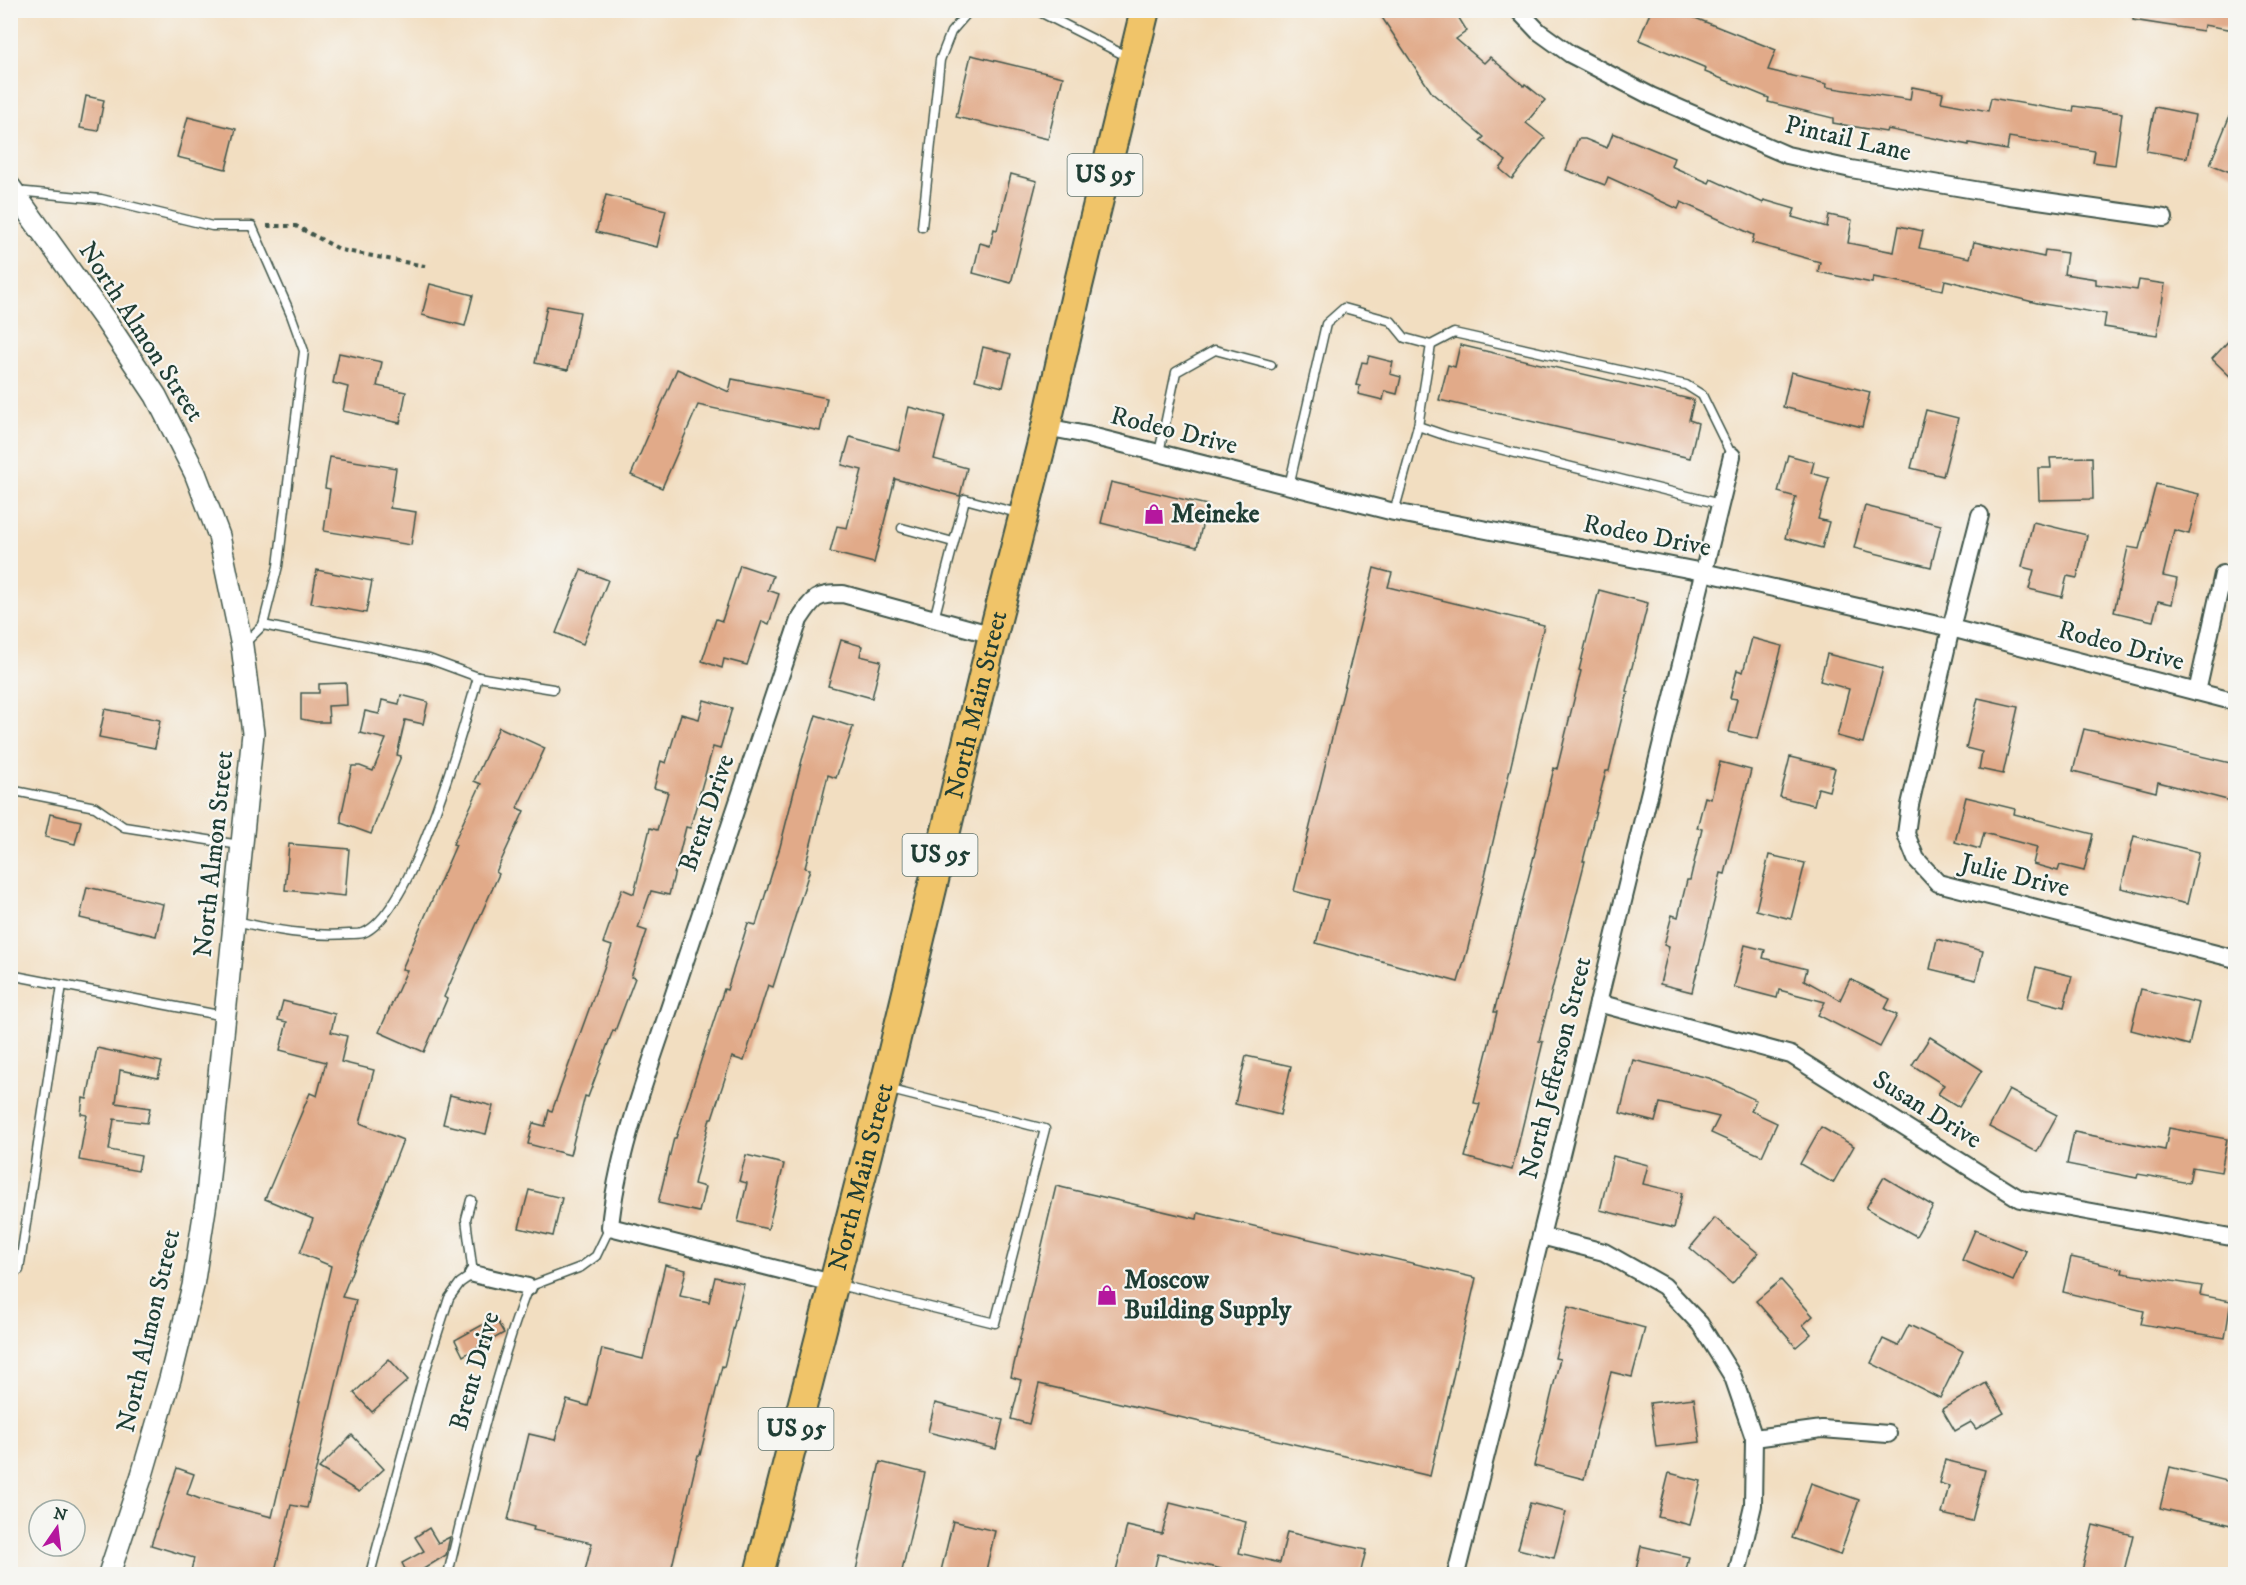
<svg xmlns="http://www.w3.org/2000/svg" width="2246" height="1585" font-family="'IM FELL DW Pica',serif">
  <rect width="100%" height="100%" fill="#f6f6f2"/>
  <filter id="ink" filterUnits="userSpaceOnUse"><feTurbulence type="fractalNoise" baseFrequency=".0167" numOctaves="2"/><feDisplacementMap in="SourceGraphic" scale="12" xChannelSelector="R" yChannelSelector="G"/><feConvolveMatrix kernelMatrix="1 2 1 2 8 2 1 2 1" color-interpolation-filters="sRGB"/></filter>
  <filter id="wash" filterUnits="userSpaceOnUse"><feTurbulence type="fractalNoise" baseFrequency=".008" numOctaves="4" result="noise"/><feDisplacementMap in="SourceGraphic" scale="24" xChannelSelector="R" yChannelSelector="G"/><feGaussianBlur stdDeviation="1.35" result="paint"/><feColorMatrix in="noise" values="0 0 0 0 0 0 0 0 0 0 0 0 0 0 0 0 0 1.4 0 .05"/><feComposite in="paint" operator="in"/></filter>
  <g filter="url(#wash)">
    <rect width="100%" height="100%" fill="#f2dec1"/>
    <g id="blocks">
      <!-- building -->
      <g fill="#e1aa89">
        <polygon points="1377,10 1454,10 1467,31 1456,39 1484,63 1490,57 1524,86 1525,84 1545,100 1526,123 1545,138 1512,179 1500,169 1506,161 1480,141 1484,137 1432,93"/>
        <polygon points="1651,10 1675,10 1776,50 1768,70 1827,84 1826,87 1910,100 1912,87 1943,93 1941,102 1988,111 1991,98 2073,112 2074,106 2122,113 2115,165 2093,162 2095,151 2009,137 2007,150 1969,143 1969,145 1887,129 1886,132 1833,123 1833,118 1768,102 1769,98 1705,72 1706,68 1639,40"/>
        <polygon points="2134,10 2235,10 2235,30 2204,25 2203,31 2133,20"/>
        <polygon points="971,55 1063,77 1048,139 956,117"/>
        <polygon points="86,96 104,100 98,131 80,128"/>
        <polygon points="2235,103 2235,174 2210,164"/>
        <polygon points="2155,107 2195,115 2187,158 2146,151"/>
        <polygon points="188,117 236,129 226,169 177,157"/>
        <polygon points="1613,133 1674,158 1671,166 1709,183 1711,179 1763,203 1764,200 1795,209 1792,217 1827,227 1829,215 1852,220 1848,243 1894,252 1899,226 1923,231 1919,248 1970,258 1974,242 2044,257 2045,250 2067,253 2064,274 2096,279 2096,284 2137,290 2139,280 2165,284 2157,335 2104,327 2106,314 2037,303 1945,280 1943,290 1873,277 1872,283 1818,272 1820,262 1752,243 1754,235 1681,202 1678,209 1608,177 1605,185 1566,170 1578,139 1585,139 1607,148"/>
        <polygon points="1011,174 1037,181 1011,283 973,273 980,243 990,246 994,229 997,230"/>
        <polygon points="606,195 666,210 657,247 596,232"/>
        <polygon points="430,284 473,295 465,326 422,315"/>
        <polygon points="547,306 580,312 568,370 535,363"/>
        <polygon points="2235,334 2235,381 2212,359"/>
        <polygon points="1460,345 1694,400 1689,420 1698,423 1690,458 1439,400 1448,365 1455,367"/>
        <polygon points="983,347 1011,354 1003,387 975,380"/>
        <polygon points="339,353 382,362 377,386 406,392 400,423 343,411 348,387 333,383"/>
        <polygon points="1369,356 1393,362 1390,374 1401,377 1397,394 1385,391 1383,400 1358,394 1360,386 1356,385 1362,362 1367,363"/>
        <polygon points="677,369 729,392 732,379 827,398 820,431 698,405 662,488 631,475"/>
        <polygon points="1791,372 1870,392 1862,427 1783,407"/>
        <polygon points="909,407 945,416 934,459 967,468 960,496 895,479 874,563 830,552 837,526 847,528 862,470 842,465 850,437 899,450"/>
        <polygon points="1926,410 1958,418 1943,476 1911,468"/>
        <polygon points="1788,455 1814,462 1811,473 1829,478 1818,519 1829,522 1822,548 1785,538 1796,497 1778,492"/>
        <polygon points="330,457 396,468 390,508 416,512 411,545 324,531 330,489 325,488"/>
        <polygon points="2092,457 2093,499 2039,500 2038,468 2051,468 2050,458"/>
        <polygon points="1111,482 1207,505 1197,547 1101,523"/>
        <polygon points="2156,484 2199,494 2189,534 2174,530 2163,576 2177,579 2172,604 2158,601 2153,621 2114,612 2128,547 2139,549"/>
        <polygon points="1865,506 1941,525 1931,567 1854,548"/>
        <polygon points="2033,522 2087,535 2077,578 2067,576 2062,597 2029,589 2034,570 2022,567"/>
        <polygon points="740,565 773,576 768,590 779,594 769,624 762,621 747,665 724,659 722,668 702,661 716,619 722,621"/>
        <polygon points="1374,568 1392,573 1388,587 1544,625 1468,948 1458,982 1316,943 1328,900 1294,891"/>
        <polygon points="317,570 372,581 366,613 311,603"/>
        <polygon points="581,570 608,580 583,644 556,633"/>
        <polygon points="1599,590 1648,603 1626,691 1628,692 1609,771 1606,771 1583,861 1585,861 1539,1041 1543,1042 1512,1170 1465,1157 1480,1104 1474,1103 1497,1012 1494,1012 1536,848 1535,848 1554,768 1557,769 1581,671 1579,670"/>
        <polygon points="1752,638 1782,646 1758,739 1729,732 1737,699 1730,698 1737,670 1743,672"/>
        <polygon points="841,640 862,646 860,656 881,661 872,698 828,686"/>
        <polygon points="1827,654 1883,668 1863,743 1837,736 1849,689 1820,681"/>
        <polygon points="346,683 347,705 328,706 329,722 316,722 301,719 301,693 319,693 319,684"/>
        <polygon points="401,695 428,702 423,724 405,720 397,755 401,756 371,834 341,823 341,817 352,766 360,766 373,771 386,739 360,733 365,711 379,714 382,700 399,704"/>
        <polygon points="1978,698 2018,707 2003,774 1979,769 1982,752 1966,748"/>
        <polygon points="704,700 732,708 720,749 713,747 690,828 686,827 669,895 651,891 638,928 647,931 631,977 635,978 615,1031 613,1030 588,1097 585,1096 570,1155 528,1144 533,1123 545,1126 549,1110 552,1111 612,946 603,943 622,889 634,894 650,828 657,830 668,792 654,788 661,761 666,763 681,714 699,719"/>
        <polygon points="105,709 160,720 155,748 99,737"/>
        <polygon points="816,715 853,727 836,778 828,775 805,868 810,869 773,987 768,985 744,1061 732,1057 712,1118 710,1118 694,1184 705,1187 699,1212 658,1203 674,1138 676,1138 724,989 727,990 748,923 756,925 780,847 802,760"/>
        <polygon points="499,727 545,748 517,808 524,811 496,872 499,874 444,997 447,999 424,1052 379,1032 407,970 402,969 456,845 453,844 481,784 474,781"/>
        <polygon points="2084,729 2235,764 2235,802 2158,782 2156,792 2073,771"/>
        <polygon points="1790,757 1835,768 1829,791 1818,788 1814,805 1780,797"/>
        <polygon points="1720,762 1751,770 1725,874 1721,873 1692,992 1660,984 1669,947 1664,945 1672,915 1678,917 1687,880 1690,880 1702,829 1697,828 1705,797 1711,799"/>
        <polygon points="1966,797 2015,809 2014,814 2093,834 2084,871 2060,865 2058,871 2033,864 2037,847 1984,833 1980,849 1955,842"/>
        <polygon points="50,814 81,821 75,844 45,837"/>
        <polygon points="2134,836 2199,852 2187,904 2121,888"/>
        <polygon points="289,844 349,849 345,896 285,890"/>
        <polygon points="1769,855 1805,863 1791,919 1756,910"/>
        <polygon points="87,887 163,904 156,936 80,918"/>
        <polygon points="1937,939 1983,951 1976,980 1930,969"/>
        <polygon points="1745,945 1765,950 1763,958 1807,969 1804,980 1840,1000 1850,979 1890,999 1885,1009 1897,1015 1880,1047 1818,1015 1825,1002 1779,990 1777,998 1734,987"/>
        <polygon points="2036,967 2072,976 2064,1007 2028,998"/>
        <polygon points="2141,989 2199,1003 2189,1045 2131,1030"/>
        <polygon points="283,1001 335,1014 331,1032 347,1036 341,1062 374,1070 360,1123 403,1140 342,1297 356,1300 307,1508 291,1505 274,1575 190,1575 194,1558 151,1545 177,1468 194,1474 187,1494 200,1499 272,1517 331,1266 300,1253 313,1219 265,1199 310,1093 317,1096 326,1062 280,1050 287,1022 278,1020"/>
        <polygon points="1930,1037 1982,1070 1959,1107 1938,1094 1944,1085 1912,1065"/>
        <polygon points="97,1048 162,1062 158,1078 120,1070 116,1103 150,1108 147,1123 114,1119 109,1150 141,1156 138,1171 79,1160 87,1115 81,1114 83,1098 87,1099"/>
        <polygon points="1246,1056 1291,1066 1280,1115 1235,1104"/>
        <polygon points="1633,1060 1709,1078 1756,1100 1751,1111 1777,1123 1762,1156 1711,1133 1719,1117 1660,1103 1655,1122 1620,1113"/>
        <polygon points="2009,1090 2057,1115 2037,1152 1989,1127"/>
        <polygon points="450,1095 493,1106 486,1134 443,1124"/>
        <polygon points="1821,1127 1854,1146 1833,1183 1800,1164"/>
        <polygon points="2169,1128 2227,1139 2221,1172 2192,1167 2189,1183 2138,1174 2137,1178 2067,1164 2074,1132 2165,1150"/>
        <polygon points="746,1155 784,1164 768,1229 738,1222 747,1183 739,1181"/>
        <polygon points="1613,1156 1648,1165 1643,1184 1682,1193 1674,1228 1600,1210"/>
        <polygon points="1884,1177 1933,1206 1916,1236 1866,1208"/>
        <polygon points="1056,1186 1197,1219 1198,1213 1476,1278 1430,1476 1039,1384 1029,1424 1011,1419 1021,1380 1011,1377"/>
        <polygon points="529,1190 562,1198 553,1236 519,1228"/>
        <polygon points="1715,1218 1758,1253 1732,1284 1690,1248"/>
        <polygon points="1975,1230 2026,1251 2013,1281 1962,1260"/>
        <polygon points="2071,1257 2123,1269 2122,1273 2202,1286 2200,1295 2231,1301 2225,1338 2141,1324 2144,1311 2063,1292"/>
        <polygon points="665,1265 686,1270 680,1296 709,1302 715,1277 744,1284 724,1367 722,1366 700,1455 698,1455 670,1575 584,1575 592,1543 533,1530 534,1527 508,1520 529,1434 555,1440 567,1400 588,1406 602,1349 643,1359"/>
        <polygon points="1781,1280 1813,1316 1803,1325 1811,1334 1796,1347 1756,1301"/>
        <polygon points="1568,1307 1645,1328 1632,1377 1611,1372 1584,1479 1534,1466 1560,1359 1555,1358"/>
        <polygon points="495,1318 504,1333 463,1356 455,1340"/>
        <polygon points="1909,1325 1963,1351 1940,1398 1871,1363 1883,1339 1898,1346"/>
        <polygon points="389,1359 408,1380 372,1412 354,1393"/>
        <polygon points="1986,1383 2004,1413 1976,1429 1971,1422 1955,1431 1942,1409"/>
        <polygon points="1694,1398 1700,1442 1656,1447 1650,1403"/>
        <polygon points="935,1403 1003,1420 996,1449 928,1432"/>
        <polygon points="352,1435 384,1469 359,1492 319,1468"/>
        <polygon points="1945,1460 1985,1470 1972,1521 1942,1514 1949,1486 1939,1483"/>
        <polygon points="880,1462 925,1473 901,1575 855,1575"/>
        <polygon points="2170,1467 2235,1483 2235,1526 2160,1508"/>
        <polygon points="1669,1473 1701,1481 1690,1525 1658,1517"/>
        <polygon points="1811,1483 1859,1500 1840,1555 1792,1538"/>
        <polygon points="1170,1503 1246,1522 1239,1553 1280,1563 1287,1532 1366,1550 1360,1575 1233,1575 1234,1572 1158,1554 1153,1575 1115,1575 1127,1526 1162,1534"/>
        <polygon points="1530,1503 1566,1512 1554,1558 1518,1549"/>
        <polygon points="953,1521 995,1531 985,1575 940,1575"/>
        <polygon points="2093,1525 2133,1535 2123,1575 2081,1575"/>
        <polygon points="429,1528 438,1543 450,1537 446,1555 414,1575 408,1575 402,1563 424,1551 415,1537"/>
        <polygon points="1641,1546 1689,1557 1685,1575 1635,1575"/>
      </g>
    </g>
  </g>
  <g filter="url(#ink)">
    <use href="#blocks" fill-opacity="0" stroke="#3f5549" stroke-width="1.5"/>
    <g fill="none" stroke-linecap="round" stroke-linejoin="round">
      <!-- service casing -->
      <g stroke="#3f5549" stroke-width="11">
        <g id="service">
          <polyline points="1036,10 1130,58"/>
          <polyline points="16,191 101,199 212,226 252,226 291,315 304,351 278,566 263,625 243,645"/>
          <polyline points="922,227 940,60 951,32 970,10"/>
          <polyline points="1418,426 1431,345"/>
          <polyline points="1159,453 1176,372 1215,350 1271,365"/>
          <polyline points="1289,486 1326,324 1344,308 1391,321 1405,338 1431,345 1454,333 1686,385 1702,395 1732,456"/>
          <polyline points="1394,512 1418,426 1447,436 1720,504"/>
          <polyline points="902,528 953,542"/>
          <polyline points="934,619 965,499 1021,514"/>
          <polyline points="263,625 429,659 478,677 553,689"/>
          <polyline points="10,790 95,807 124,827 240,845"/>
          <path d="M236 921C273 930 310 937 349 934 353 934 359 934 363 933 413 913 463 729 478 677"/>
          <polyline points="10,975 224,1016"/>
          <polyline points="19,1270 62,985"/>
          <polyline points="839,1285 995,1323 1045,1129 887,1089"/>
          <polyline points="370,1574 422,1381 449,1298 460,1283 473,1274 466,1219 471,1200"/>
          <path d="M448 1574C471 1478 493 1380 528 1287L581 1267 596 1256 610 1227"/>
        </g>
      </g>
      <!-- minor casing -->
      <g stroke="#3f5549" stroke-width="20">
        <g id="minor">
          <polyline points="1518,10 1538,31 1570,54 1651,96 1787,155 1851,169 2010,196 2164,218"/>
          <polyline points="1046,427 1087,435 1394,512 1703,572 1951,628 2236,702"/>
          <polyline points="1980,515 1951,628 1910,805 1906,834 1916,859 1938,883 2236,959"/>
          <polyline points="2197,692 2223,574"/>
          <polyline points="1598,1003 1791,1055 2020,1199 2236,1238"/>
          <polyline points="1541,1236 1604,1252 1664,1286 1700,1324 1733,1377 1754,1438 1753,1505 1737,1574"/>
          <polyline points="473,1274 528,1287"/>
          <path d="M832 1283 610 1227C617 1150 651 1065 675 991 716 867 758 743 799 620 814 597 816 594 843 594L993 635"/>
          <polyline points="1754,1438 1822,1429 1888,1434"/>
          <polyline points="1456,1574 1541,1236 1732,456"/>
        </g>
      </g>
      <!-- tertiary casing -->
      <g stroke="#3f5549" stroke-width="24">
        <polyline id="tertiary" points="10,187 106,321 156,396 195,473 219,536 242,646 253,733 207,1196 193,1286 170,1379 142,1475 109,1574"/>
      </g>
      <!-- trunk casing -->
      <g stroke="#3f5549" stroke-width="32">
        <g id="trunk">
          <path id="s1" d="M759 1574 884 1088 993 635 1046 427 1077 290 1145 10"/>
        </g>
      </g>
      <!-- path -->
      <polyline stroke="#3f5549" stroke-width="4" stroke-dasharray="4.5 4.5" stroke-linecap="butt" points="267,226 296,226 341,250 425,266"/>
      <!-- service -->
      <use href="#service" stroke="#fff" stroke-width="8"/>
      <!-- minor -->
      <use href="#minor" stroke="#fff" stroke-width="16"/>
      <!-- tertiary -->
      <use href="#tertiary" stroke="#fff" stroke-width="21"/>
      <!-- trunk -->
      <use href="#trunk" stroke="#f0c469" stroke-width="28"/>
    </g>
  </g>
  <!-- icons -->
  <defs>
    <g id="shop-bare" transform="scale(1.62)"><path d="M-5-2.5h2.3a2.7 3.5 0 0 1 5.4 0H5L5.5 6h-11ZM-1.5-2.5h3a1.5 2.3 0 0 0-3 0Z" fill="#b5179e" stroke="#f6f6f2" stroke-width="2.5" paint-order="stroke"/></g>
  </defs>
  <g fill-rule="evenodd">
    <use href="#shop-bare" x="1154" y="514"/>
    <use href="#shop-bare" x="1107" y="1295"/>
  </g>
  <g text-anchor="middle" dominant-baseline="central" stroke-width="4.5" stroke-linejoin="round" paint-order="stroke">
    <!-- shield labels -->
    <g fill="#f6f6f2" stroke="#60746d" stroke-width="1.5">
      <rect x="1067.5" y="154" width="75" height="42" rx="4.5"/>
      <rect x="902.5" y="834" width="75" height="42" rx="4.5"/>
      <rect x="758.5" y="1408" width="75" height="42" rx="4.5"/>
    </g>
    <g font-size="24" font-weight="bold" fill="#1f3d34">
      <text x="1105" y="175">US 95</text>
      <text x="940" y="855">US 95</text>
      <text x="796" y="1429">US 95</text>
    </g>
    <!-- street labels -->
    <g font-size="26" fill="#1f3d34" stroke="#f6f6f2">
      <text transform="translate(1848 139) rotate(13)">Pintail Lane</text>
      <text transform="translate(141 332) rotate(57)">North Almon Street</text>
      <text transform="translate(1174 431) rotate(14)">Rodeo Drive</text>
      <text transform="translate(1647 536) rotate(11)">Rodeo Drive</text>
      <text transform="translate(2121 646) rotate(15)">Rodeo Drive</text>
      <text stroke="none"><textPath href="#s1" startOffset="896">North Main Street</textPath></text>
      <text transform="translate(707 813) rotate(-71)">Brent Drive</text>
      <text transform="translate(214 854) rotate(-84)">North Almon Street</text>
      <text transform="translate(2015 876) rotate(14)">Julie Drive</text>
      <text transform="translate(1556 1068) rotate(-76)">North Jefferson Street</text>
      <text transform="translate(1927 1110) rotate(32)">Susan Drive</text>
      <text stroke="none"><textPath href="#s1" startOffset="410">North Main Street</textPath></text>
      <text transform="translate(149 1331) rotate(-77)">North Almon Street</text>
      <text transform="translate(475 1371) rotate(-74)">Brent Drive</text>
    </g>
    <!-- poi labels -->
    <g font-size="26" font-weight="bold" fill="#1f3d34" stroke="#f6f6f2" text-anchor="start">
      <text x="1171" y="514">Meineke</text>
      <text x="1124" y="1280">Moscow<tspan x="1124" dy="30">Building Supply</tspan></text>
    </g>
  </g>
  <!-- margin -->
  <rect width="2246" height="1585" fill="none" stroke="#f6f6f2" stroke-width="36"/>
  <!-- north arrow -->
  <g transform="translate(57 1528) rotate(14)"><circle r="28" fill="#f6f6f2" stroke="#a0aca6" stroke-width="1.5"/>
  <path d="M0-4.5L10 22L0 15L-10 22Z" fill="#b5179e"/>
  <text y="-9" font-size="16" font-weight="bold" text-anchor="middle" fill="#1f3d34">N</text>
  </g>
</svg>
